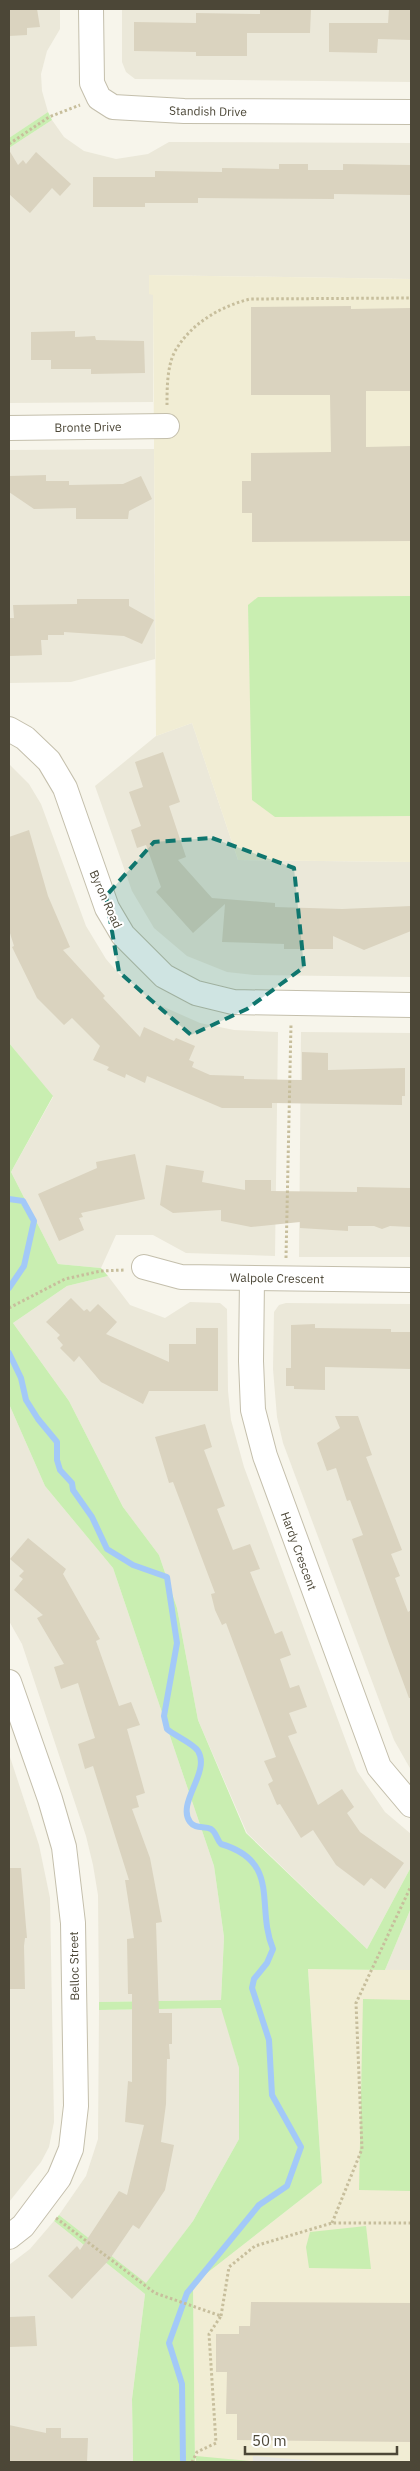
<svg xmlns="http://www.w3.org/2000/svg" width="420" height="2471" font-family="'IBM Plex Sans',sans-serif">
  <rect width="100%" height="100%" fill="#f7f5eb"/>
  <!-- residential -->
  <g fill="#ebe8d9">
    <polygon points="9,9 60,9 60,29 47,51 41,74 42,91 48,112 9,138"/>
    <polygon points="122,9 411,9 411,82 135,79 126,72 122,62"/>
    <polygon points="52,120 64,137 84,151 116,159 148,154 169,142 411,143 411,279 149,275 149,294 153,294 153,402 9,403 9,148"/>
    <polygon points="154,449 155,659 71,682 9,683 9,450"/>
    <polygon points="192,723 238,860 411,862 411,977 254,975 227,972 187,956 154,928 132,891 95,786 156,736"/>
    <polygon points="9,764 29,784 41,804 86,926 106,959 119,974 157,1004 200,1023 234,1030 278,1032 275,1256 186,1253 153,1235 116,1235 101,1268 58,1264 11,1172 53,1097 9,1043"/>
    <polygon points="301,1032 411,1033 411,1257 299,1257"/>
    <polygon points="108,1276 130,1305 165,1318 190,1302 220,1303 227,1309 228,1391 231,1420 244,1467 357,1771 385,1812 411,1834 411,1867 367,1949 247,1833 198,1720 177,1608 159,1555 123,1507 69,1401 13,1323 67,1286"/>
    <polygon points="286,1303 411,1304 411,1770 394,1740 283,1443 277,1417 273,1369 274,1312 279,1305"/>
    <polygon points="9,1404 45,1486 113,1568 214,1866 224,1937 221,2000 99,2002 98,1895 93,1865 86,1836 22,1644 9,1621"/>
    <polygon points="9,1754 39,1845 50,1898 54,2122 49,2147 41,2162 9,2202"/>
    <polygon points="411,1908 411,1970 385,1970"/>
    <polygon points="222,2008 239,2068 239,2139 193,2221 146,2284 59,2215 86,2176 98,2139 99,2010"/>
    <polygon points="54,2221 145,2294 132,2399 133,2462 9,2462 9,2265 30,2249"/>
  </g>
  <!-- education -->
  <g fill="#f1edd4">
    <polygon points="149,275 411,279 411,862 238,860 192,723 156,736 153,295 149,294"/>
    <polygon points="308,1969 411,1970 411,2462 195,2462 193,2284 322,2183"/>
  </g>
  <!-- green -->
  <g fill="#c9eeb1">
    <polygon points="48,112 52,120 9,148 9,138"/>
    <polygon points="411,596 411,816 275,817 252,800 248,605 258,597"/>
    <polygon points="9,1043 53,1096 11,1172 58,1264 101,1268 108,1276 67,1286 13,1323 69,1401 123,1507 159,1555 177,1608 198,1720 246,1833 367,1949 411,1867 411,1908 385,1970 308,1969 322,2183 193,2284 195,2462 133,2462 132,2399 145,2294 54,2221 59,2215 146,2283 193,2221 239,2139 239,2068 221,2008 99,2010 99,2002 221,2000 224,1937 214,1866 113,1568 45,1486 9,1404"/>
    <polygon points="363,1999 411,2000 411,2191 359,2190"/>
    <polygon points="366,2226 371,2269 309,2268 306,2247 310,2232"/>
    <polygon points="196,2456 250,2461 250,2462 196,2462"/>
  </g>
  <!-- parking -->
  <polygon fill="#e8e7e2" points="253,2456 331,2462 253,2462"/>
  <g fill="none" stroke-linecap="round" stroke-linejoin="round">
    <!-- stream -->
    <g stroke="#a3c9f8" stroke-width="6">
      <polyline points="9,1199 23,1201 34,1221 24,1266 9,1288"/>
      <path d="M9 1353 21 1378 26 1400 38 1419 57 1442V1460L60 1470 72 1483 73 1490 92 1517 107 1549 133 1565 167 1577 177 1643 164 1716 167 1729C175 1736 193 1743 198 1751 211 1772 176 1803 190 1822 195 1829 204 1826 211 1829 216 1832 217 1840 221 1844 282 1862 255 1906 273 1949L267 1963 254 1979 252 1988 269 2040 272 2095 301 2147 287 2186 259 2205 187 2293 169 2343 182 2384 183 2462"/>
    </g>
  </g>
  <!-- building -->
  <g fill="#dad3bf">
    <polygon points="9,9 37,9 40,27 27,28 27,35 9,36"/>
    <polygon points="260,9 311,9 310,33 247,33 247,56 196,56 196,52 134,51 134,22 196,23 196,13 260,14"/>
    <polygon points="389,9 411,9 411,40 378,39 377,53 329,52 329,23 388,23"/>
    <polygon points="9,150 18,165 23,160 26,164 36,152 71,184 60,196 52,188 30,213 9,194"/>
    <polygon points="279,164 308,164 308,170 343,170 343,164 411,165 411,195 334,194 334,199 198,198 198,203 145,203 145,207 93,207 93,177 155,177 155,171 222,172 222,168 279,169"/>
    <polygon points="351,306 351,309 411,308 411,391 366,391 366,447 411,446 411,541 252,542 252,513 242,513 242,481 251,481 251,453 331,452 330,395 251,395 251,307"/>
    <polygon points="75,331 75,337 95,336 96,340 144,341 145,373 91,374 91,369 51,369 51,360 31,360 31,332"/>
    <polygon points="46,475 46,481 69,481 69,485 123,484 141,476 152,499 129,511 128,519 76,519 76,508 34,509 9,492 9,476"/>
    <polygon points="77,599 129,599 129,606 154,620 142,644 124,636 64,632 64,635 48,635 48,640 41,640 42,655 9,656 9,618 14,618 13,605 77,604"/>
    <polygon points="163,752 180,802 169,806 186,857 178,860 212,898 275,903 275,907 342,909 411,906 411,931 364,950 333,936 333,949 284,949 284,944 222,942 225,904 193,933 156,892 161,887 146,845 137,848 131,830 141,826 129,792 143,787 135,762"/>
    <polygon points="29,830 48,896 70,947 63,950 105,996 103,998 140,1037 144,1027 174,1041 176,1038 195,1046 189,1060 194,1062 192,1067 210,1075 244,1076 244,1079 302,1080 302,1052 328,1053 328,1070 405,1068 405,1096 402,1096 402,1105 272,1103 272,1108 222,1108 147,1076 145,1083 126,1074 125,1078 107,1070 109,1067 93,1060 100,1046 72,1018 64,1025 37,998 12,947 14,946 9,930 9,837"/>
    <polygon points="135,1154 145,1199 81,1213 83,1217 79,1218 84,1230 59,1241 38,1194 97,1168 96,1162"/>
    <polygon points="166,1165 204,1171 202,1182 245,1190 245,1180 271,1180 271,1191 357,1192 357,1187 411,1188 411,1227 390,1226 382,1229 374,1226 348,1226 348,1231 300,1228 300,1222 251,1227 221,1221 221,1210 173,1213 160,1205"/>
    <polygon points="71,1298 84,1311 87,1309 90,1312 98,1304 117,1322 106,1334 169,1362 169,1344 196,1344 196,1328 218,1328 218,1391 149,1391 143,1404 101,1382 79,1356 74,1362 60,1348 63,1345 57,1338 60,1335 46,1322"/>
    <polygon points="315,1324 315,1328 391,1329 391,1332 411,1332 411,1369 325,1367 325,1390 294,1389 294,1386 286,1386 286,1368 291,1368 291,1325"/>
    <polygon points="335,1416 358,1416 372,1455 366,1457 402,1550 391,1554 400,1576 395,1578 408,1612 411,1610 411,1698 409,1698 389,1644 352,1539 363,1535 350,1500 347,1501 336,1468 327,1471 317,1443 340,1428"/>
    <polygon points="205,1424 212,1447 204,1450 225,1506 217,1509 233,1550 250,1544 260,1569 250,1572 275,1634 282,1631 291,1655 280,1659 290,1688 299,1685 307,1707 289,1713 297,1733 288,1736 318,1805 342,1789 354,1807 347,1813 360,1832 404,1863 385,1889 371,1878 364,1886 336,1865 313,1830 301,1838 280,1804 277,1805 268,1784 273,1781 264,1761 276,1757 226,1623 222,1625 215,1610 211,1594 215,1593 173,1482 169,1483 155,1437"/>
    <polygon points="28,1538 66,1569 63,1574 100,1639 96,1641 119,1706 131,1702 140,1725 127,1729 145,1793 136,1796 139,1807 132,1809 150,1858 162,1922 156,1923 159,2013 172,2013 172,2044 169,2044 170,2059 167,2059 166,2104 161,2142 174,2145 165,2190 139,2229 133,2225 109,2260 72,2299 48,2276 77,2246 80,2250 119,2191 127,2195 144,2125 125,2122 128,2081 132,2082 132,1994 128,1994 127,1939 134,1938 125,1880 129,1880 93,1766 85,1769 78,1744 95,1738 78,1683 61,1689 54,1667 64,1664 37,1618 43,1615 14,1590 23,1579 19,1576 24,1571 10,1559"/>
    <polygon points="9,1868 21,1868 27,1938 25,1938 24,1946 25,1989 9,1989"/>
    <polygon points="251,2302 411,2303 410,2442 237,2440 237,2414 226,2414 227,2372 216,2372 216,2334 239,2334 239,2326 250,2326"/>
    <polygon points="35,2316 37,2346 9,2347 9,2317"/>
    <polygon points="9,2425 46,2433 46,2428 61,2428 61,2438 88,2438 87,2462 9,2462"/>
  </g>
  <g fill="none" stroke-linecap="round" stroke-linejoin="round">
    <!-- minor casing -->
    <g stroke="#c4bfac" stroke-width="26">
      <g id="minor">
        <polyline points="91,9 92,83 99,98 113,107 184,111 411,112"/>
        <polyline points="9,428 167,426"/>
        <polyline points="9,729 25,738 49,761 65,788 107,908 123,935 164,976 196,993 233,1002 411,1005"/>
        <polyline points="144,1267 181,1277 411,1280"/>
        <polyline points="252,1279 251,1361 253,1410 265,1456 379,1767 411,1805"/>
        <polyline points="9,1682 50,1799 64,1847 73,1923 76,2106 71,2149 59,2178 23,2226 9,2237"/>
      </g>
    </g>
    <!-- path -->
    <g stroke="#c7be9c" stroke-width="3" stroke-dasharray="2.5 2.5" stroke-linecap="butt">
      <polyline points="9,144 49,117 80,105"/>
      <path d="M167 405C167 388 167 362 177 348 193 322 222 306 250 299L411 298"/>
      <polyline points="286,1258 291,1024"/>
      <polyline points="9,1308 65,1279 101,1271 124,1270"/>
      <polyline points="56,2218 155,2293 221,2316 209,2334 216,2443 197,2452 192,2462"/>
      <polyline points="332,2223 362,2149 356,2003 411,1886"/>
      <polyline points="221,2316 229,2267 255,2246 332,2223 411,2223"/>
    </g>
    <!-- minor -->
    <use href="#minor" stroke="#fff" stroke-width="24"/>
  </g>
  <!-- marked area -->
  <path fill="#0f766e" fill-opacity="0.2" stroke="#0f766e" stroke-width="4" stroke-dasharray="10 6" stroke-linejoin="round" d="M212 838 294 868 304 967 247 1009 191 1035 119 972 106 896 154 842Z"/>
  <g text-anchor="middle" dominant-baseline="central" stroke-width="4" stroke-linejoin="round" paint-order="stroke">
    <!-- street labels -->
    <g font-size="12" fill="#4c4737" stroke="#fff">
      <text transform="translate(208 111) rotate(1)">Standish Drive</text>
      <text transform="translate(88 427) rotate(-1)">Bronte Drive</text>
      <text transform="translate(106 899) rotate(66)">Byron Road</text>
      <text transform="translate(277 1278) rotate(1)">Walpole Crescent</text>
      <text transform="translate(299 1551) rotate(70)">Hardy Crescent</text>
      <text transform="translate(74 1966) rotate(-91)">Belloc Street</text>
    </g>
  </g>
  <!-- border -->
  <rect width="420" height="2471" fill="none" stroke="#4c4737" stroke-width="20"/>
  <!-- scale -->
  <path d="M245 2446v8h152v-8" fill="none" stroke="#4c4737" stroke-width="2.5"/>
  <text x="252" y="2446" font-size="15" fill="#4c4737" stroke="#ffffff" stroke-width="4" paint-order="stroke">50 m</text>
</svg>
